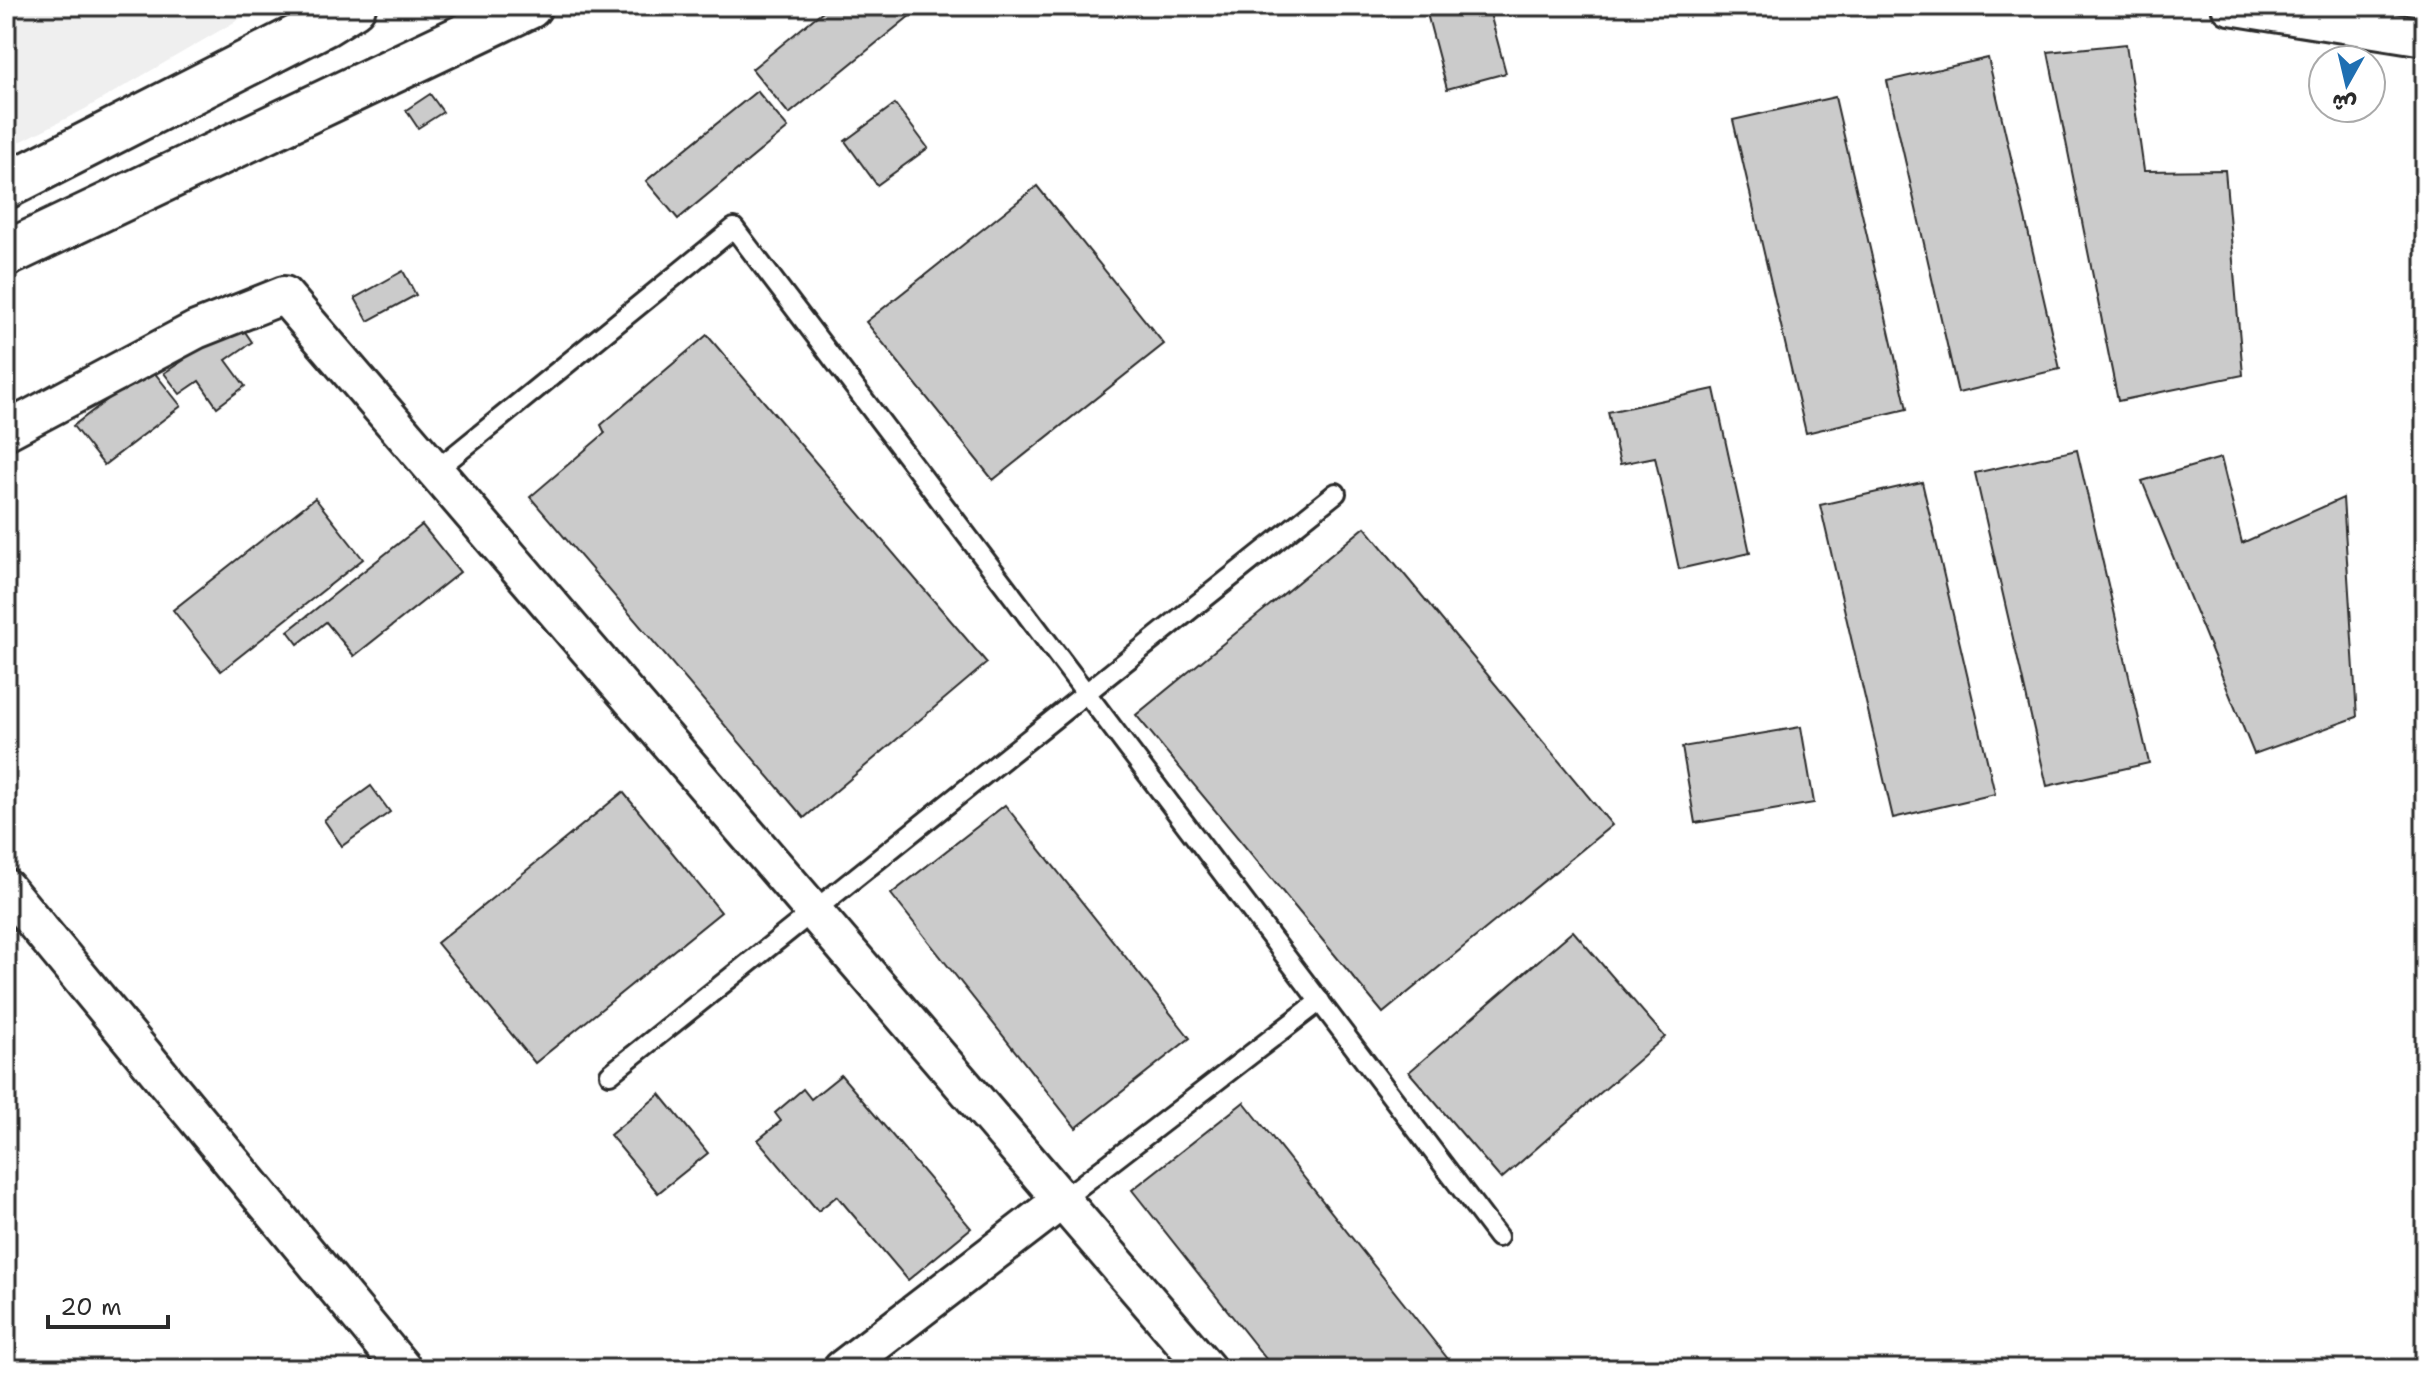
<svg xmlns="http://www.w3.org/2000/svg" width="2431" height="1375" font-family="'Shantell Sans','Playpen Sans Arabic',sans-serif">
  <rect width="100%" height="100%" fill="#fff"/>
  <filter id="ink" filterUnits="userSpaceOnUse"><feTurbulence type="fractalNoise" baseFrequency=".0125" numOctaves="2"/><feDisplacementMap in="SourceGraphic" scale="16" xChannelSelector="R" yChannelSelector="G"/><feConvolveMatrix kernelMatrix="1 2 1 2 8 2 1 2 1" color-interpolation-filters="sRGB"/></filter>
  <g filter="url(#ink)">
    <!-- built -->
    <polygon fill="#efefef" points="6,6 262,6 85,109 6,149"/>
    <!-- building -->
    <g fill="#cbcbcb" stroke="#2b2b2b" stroke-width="2">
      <polygon points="829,6 922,6 789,114 752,69"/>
      <polygon points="1260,6 1307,6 1307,13 1260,12"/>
      <polygon points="1425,6 1488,6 1506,73 1447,89"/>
      <polygon points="2126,44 2144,171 2225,170 2243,375 2118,401 2048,52"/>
      <polygon points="1988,58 2060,369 1958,393 1887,81"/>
      <polygon points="757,91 788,128 678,219 646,181"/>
      <polygon points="430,94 443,112 418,128 406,110"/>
      <polygon points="1835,97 1907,409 1806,433 1733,120"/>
      <polygon points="895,104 928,148 877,185 845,141"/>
      <polygon points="1037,186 1164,344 993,480 866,322"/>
      <polygon points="403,271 416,295 368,321 355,298"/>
      <polygon points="237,320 252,342 226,360 245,386 217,407 199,381 180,394 164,373 184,360 182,357"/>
      <polygon points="707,335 987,663 804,818 530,497 605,433 601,425"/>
      <polygon points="150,367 181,406 104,465 73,426"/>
      <polygon points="1714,389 1750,553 1679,569 1655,457 1620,464 1608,412"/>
      <polygon points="2077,450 2149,763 2047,786 1975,473"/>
      <polygon points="2221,458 2242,543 2343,498 2357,717 2254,754 2142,481"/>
      <polygon points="1922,482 1995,794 1893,818 1820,505"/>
      <polygon points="315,498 363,559 221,671 173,610"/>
      <polygon points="422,525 460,572 354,656 326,622 298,644 288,631"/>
      <polygon points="1365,527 1612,825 1383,1013 1136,715"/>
      <polygon points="1801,727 1814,803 1695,823 1682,747"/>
      <polygon points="371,786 390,812 342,846 324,820"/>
      <polygon points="623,792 721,912 535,1063 437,943"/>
      <polygon points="1005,805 1190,1038 1076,1128 891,894"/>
      <polygon points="1573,931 1665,1037 1501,1179 1409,1072"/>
      <polygon points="841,1075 971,1228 908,1280 837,1196 818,1211 758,1140 781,1121 775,1113 803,1089 811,1099"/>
      <polygon points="660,1094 708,1153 658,1193 610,1135"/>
      <polygon points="1244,1102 1448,1359 1435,1369 1274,1369 1132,1190"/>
    </g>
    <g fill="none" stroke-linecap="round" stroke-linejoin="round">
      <!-- lane casing -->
      <g stroke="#2b2b2b" stroke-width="24">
        <g id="lane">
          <polyline points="435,471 734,228 1498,1237"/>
          <polyline points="610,1074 1336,493"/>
          <polyline points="1062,1200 1320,1001"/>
        </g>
      </g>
      <!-- street casing -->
      <g stroke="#2b2b2b" stroke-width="42">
        <g id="street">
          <polyline points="2230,6 2425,37"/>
          <polyline points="6,431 196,330 284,295 1207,1369"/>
          <polyline points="6,888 403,1369"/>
          <polyline points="842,1369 1062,1200"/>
        </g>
      </g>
      <!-- primary casing -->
      <g stroke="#2b2b2b" stroke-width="50">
        <g id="primary">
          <polyline points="6,186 324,24 353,6"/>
          <polyline points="6,254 529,6"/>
        </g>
      </g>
      <!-- lane -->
      <use href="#lane" stroke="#fff" stroke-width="18"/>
      <!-- street -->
      <use href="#street" stroke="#fff" stroke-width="36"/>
      <!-- primary -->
      <use href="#primary" stroke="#fff" stroke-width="44"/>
    </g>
  </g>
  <!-- margin -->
  <rect width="2431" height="1375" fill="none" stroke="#fff" stroke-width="32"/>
  <rect x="16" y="16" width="2399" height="1343" fill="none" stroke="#2b2b2b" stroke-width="3" filter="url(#ink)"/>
  <!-- north arrow -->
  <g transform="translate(2347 84) rotate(188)"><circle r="38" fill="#ffffff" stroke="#aaaaaa" stroke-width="2"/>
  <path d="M0-6L14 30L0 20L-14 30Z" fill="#1f6fb2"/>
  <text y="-12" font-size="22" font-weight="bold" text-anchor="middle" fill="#2b2b2b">ش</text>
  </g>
  <!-- scale -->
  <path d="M48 1315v12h120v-12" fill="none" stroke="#2b2b2b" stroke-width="4"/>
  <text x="60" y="1315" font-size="24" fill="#2b2b2b" stroke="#ffffff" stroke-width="6" paint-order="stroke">20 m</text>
</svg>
